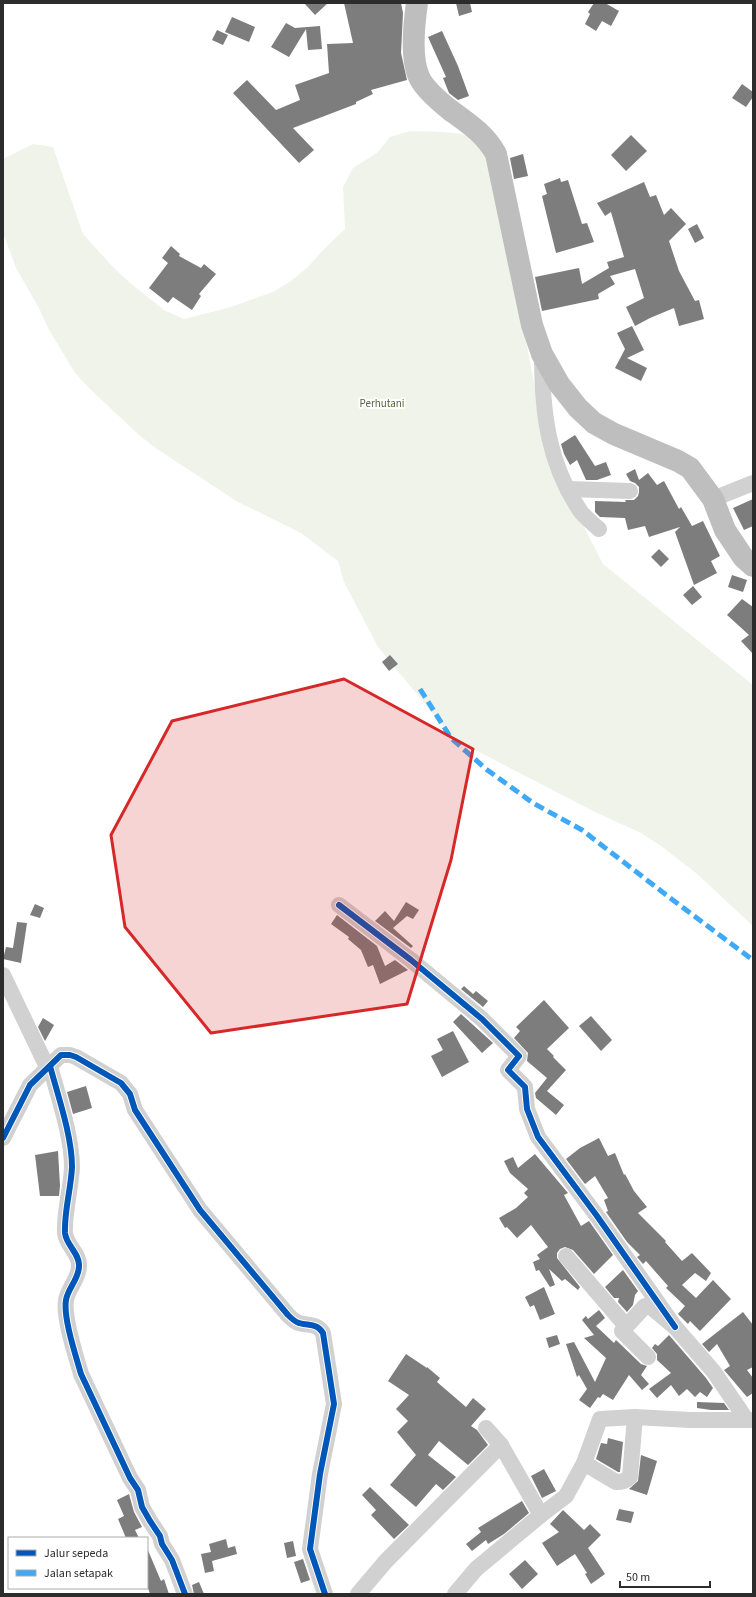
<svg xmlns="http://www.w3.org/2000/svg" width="756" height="1597" font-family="'Source Sans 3',sans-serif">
  <rect width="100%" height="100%" fill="#fff"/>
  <!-- green -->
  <path fill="#f0f3ea" d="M410 131C428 132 468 130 481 142 485 146 489 155 492 161L548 457 603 564 753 685V926L696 873 661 846 641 833 597 813 454 739 378 647 344 582 338 561 301 533 238 502 157 449 139 435 89 388 75 373 48 328 39 308 16 268 3 233V159L33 144 53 147 83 234 113 267 129 282 164 310 184 319 231 307 273 292 291 281 308 267 323 250 345 229 343 187 353 168 377 153 390 137Z"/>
  <!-- building -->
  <g fill="#7d7d7d">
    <polygon points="304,3 328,3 315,15"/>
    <polygon points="344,3 401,3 403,13 401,53 407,80 371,90 373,94 356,102 356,104 293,128 314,150 299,163 233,93 247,80 276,110 300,100 295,85 329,73 327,44 353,43"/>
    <polygon points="456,3 470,3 472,12 459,16"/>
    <polygon points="594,3 605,3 619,11 611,26 602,21 596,31 585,24 590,14 588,12"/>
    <polygon points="232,17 255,27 249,42 225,32"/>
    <polygon points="286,23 295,28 320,26 322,49 308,50 306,29 289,57 271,47"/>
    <polygon points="217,30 228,35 223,45 212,40"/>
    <polygon points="442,31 458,66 469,96 458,100 449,93 443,78 446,77 428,37"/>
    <polygon points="742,84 753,92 753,97 746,107 732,98"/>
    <polygon points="631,135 647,151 626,171 611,155"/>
    <polygon points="523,154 528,176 514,179 510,158"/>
    <polygon points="560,178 561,182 568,180 582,224 587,223 594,242 556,253 542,196 547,194 544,184"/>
    <polygon points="644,182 650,197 656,195 664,215 671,208 686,224 669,241 679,271 695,301 699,300 704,319 679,326 674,308 650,318 635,326 626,307 644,298 635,269 610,276 615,284 598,294 599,299 542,311 535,277 579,268 582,284 609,268 607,262 624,257 611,212 605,216 597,203"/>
    <polygon points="697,224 704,238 695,243 688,229"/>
    <polygon points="171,246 180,254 179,256 201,268 204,264 216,274 199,294 201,296 192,310 173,297 168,303 149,288 168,263 162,258"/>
    <polygon points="632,326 644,350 627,358 647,368 641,381 615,368 625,349 617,333"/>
    <polygon points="575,435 595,466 606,462 611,475 597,480 586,480 577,460 570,465 564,454 561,444"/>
    <polygon points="635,469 639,480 648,473 657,485 664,481 679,509 681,507 692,526 703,521 720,556 711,561 717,573 694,585 675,532 680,527 649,537 645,526 628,530 625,518 600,517 595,512 595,501 626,502 625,500 634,500 638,496 639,492 639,487 635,483 630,481 626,474"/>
    <polygon points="753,499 753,526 744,530 733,508"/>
    <polygon points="659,549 669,559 661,567 651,557"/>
    <polygon points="732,575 747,580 743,592 728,587"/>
    <polygon points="693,586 702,597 692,605 683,595"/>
    <polygon points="742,599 753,607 753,654 741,641 749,635 727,615"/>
    <polygon points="390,655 398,664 389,671 382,662"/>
    <polygon points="406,902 419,910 413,919 407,916 393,928 413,946 411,948 375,921 385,911 394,921"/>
    <polygon points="35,904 44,908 40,918 30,915"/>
    <polygon points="337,915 377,946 385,966 395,960 408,970 380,984 373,965 368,967 361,950 348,939 349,937 331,924"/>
    <polygon points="17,922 27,923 21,963 3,959 6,947 13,948"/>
    <polygon points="464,986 473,994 476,991 488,1001 483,1007 461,989"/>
    <polygon points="544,1000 569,1028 547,1049 554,1056 553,1057 566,1070 547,1091 564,1105 556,1115 536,1098 535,1093 547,1078 527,1061 528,1053 514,1038 520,1031 516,1027"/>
    <polygon points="461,1014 493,1043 482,1053 453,1022"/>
    <polygon points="591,1016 612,1040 601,1051 579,1026"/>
    <polygon points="43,1018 54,1025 45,1041 38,1027"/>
    <polygon points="453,1031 469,1062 442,1077 431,1056 443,1050 437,1039"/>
    <polygon points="86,1086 92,1108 73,1114 67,1092"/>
    <polygon points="599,1138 608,1156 615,1153 624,1175 625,1174 634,1191 647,1207 638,1213 666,1241 665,1242 682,1261 692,1253 711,1273 706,1281 695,1273 682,1285 696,1298 713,1280 731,1299 700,1331 690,1321 688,1324 678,1314 685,1306 666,1288 668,1286 646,1261 643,1264 637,1257 640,1255 627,1242 606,1212 608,1211 604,1200 608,1198 595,1176 585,1184 566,1159 580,1148"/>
    <polygon points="58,1151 60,1186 59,1196 40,1196 35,1155"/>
    <polygon points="535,1154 568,1193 564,1195 581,1226 589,1221 613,1255 594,1274 573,1250 565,1247 560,1249 557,1253 557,1258 580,1287 578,1290 565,1279 562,1281 549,1269 555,1285 550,1287 539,1270 536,1271 533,1262 540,1259 537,1255 548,1247 531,1225 517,1238 507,1227 505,1228 499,1218 516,1208 528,1197 524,1193 528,1189 510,1173 504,1161 513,1157 518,1168"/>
    <polygon points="623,1270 638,1291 635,1295 633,1305 627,1312 618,1302 619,1298 614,1298 605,1287"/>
    <polygon points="544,1287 555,1314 540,1320 534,1305 530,1307 525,1297"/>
    <polygon points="599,1310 605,1318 596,1326 614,1343 616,1340 641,1364 647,1366 641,1375 649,1384 642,1390 629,1375 613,1400 603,1394 600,1398 598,1397 590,1408 579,1400 587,1389 579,1375 577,1377 566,1344 574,1342 595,1382 606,1358 584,1338 594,1335 582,1320 586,1316 588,1319"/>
    <polygon points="743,1312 753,1325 753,1367 747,1370 753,1378 753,1393 747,1397 724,1370 730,1366 717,1344 709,1352 702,1344"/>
    <polygon points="557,1335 560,1344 549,1348 546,1338"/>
    <polygon points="669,1335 706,1378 713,1388 707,1397 700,1392 695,1397 687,1389 679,1396 671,1385 657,1398 649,1389 671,1373 657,1360 657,1354 652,1348 655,1344 658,1346"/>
    <polygon points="406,1354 427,1368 427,1367 440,1378 437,1382 466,1407 473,1398 486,1409 471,1426 477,1430 488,1445 468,1465 439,1441 428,1455 456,1477 443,1490 436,1484 416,1507 390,1485 416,1455 397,1432 408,1421 396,1409 409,1395 388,1381"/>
    <polygon points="697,1402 724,1403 729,1410 711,1410 697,1408"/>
    <polygon points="608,1438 623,1442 620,1472 618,1472 596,1459 601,1443 607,1444"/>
    <polygon points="641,1455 657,1461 647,1495 629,1489 638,1481"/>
    <polygon points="544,1469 556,1491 542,1498 531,1476"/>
    <polygon points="370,1487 409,1525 394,1539 371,1515 376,1510 362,1495"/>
    <polygon points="129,1494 134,1512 142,1527 135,1530 139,1538 126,1538 118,1519 124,1516 117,1500"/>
    <polygon points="522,1501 529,1513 504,1534 488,1544 486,1540 472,1551 466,1544 481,1532 478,1528"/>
    <polygon points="619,1509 634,1512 631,1523 616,1520"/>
    <polygon points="563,1510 584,1530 590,1524 601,1535 588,1548 605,1574 591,1584 585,1574 587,1573 575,1554 557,1566 542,1543 559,1532 550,1524"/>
    <polygon points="226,1539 228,1548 235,1546 237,1554 212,1561 214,1571 205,1573 201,1554 211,1552 209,1544"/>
    <polygon points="293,1541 296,1556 287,1558 284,1543"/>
    <polygon points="147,1548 161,1581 164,1579 169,1594 150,1594 147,1585"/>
    <polygon points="303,1559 310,1580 301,1583 294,1562"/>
    <polygon points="525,1560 538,1574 522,1589 509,1574"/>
    <polygon points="199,1582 204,1594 194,1594 192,1585"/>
  </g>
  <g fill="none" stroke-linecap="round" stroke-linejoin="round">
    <!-- minor -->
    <g stroke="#d1d1d1" stroke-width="16">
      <path d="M542 356C542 412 548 464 581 512 586 518 593 524 599 529"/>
      <polyline points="568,489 630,491"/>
      <polyline points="713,499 753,483"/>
      <polyline points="339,905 411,960 482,1019 519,1056 508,1070 525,1087 527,1109 538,1137 597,1216 675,1327"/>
      <polyline points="3,975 48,1069"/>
      <path d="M50 1066C58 1096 72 1136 72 1167 71 1189 64 1212 65 1233 66 1245 80 1254 79 1266 79 1279 68 1288 66 1300 63 1318 76 1356 81 1374L130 1478 138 1490 142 1507 150 1521 160 1536 162 1544 172 1560 185 1594"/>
      <path d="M3 1138 30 1085 61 1055H70L76 1057 121 1083 130 1094 135 1110 200 1210 288 1315C291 1318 295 1322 299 1323 309 1326 317 1323 323 1333L334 1404 320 1474 310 1549 325 1594"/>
      <polyline points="566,1256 626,1326"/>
      <polyline points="648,1357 622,1331 645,1306 651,1307 675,1327 714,1372 746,1419"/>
      <polyline points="486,1428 501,1445 541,1515"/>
      <path d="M584 1463 616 1482C623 1482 625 1481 630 1477L635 1417"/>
      <polyline points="358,1594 386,1561 501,1445"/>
      <polyline points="455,1594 476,1569 541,1515 566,1496 584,1463 600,1419 635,1417 690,1420 753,1420"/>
    </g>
    <!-- highway -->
    <path stroke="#bebebe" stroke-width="22" d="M417 3C414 24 410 60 420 79 426 90 440 102 450 110 468 123 485 134 496 154L532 325 542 354 559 384 578 408 594 423 614 434 678 461 690 468 713 499 725 530 743 557 753 566"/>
    <!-- quiet -->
    <polyline stroke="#3fa9f5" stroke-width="5" stroke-dasharray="10 5" stroke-linecap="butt" points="420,689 451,738 486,769 533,803 582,830 665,894 753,960"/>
    <!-- cycleway casing -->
    <g stroke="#fff" stroke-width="8">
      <g id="cycleway">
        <polyline points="339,905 411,960 482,1019 519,1056 508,1070 525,1087 527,1109 538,1137 597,1216 675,1327"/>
        <path d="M50 1066C58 1096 72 1136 72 1167 71 1189 64 1212 65 1233 66 1245 80 1254 79 1266 79 1279 68 1288 66 1300 63 1318 76 1356 81 1374L130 1478 138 1490 142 1507 150 1521 160 1536 162 1544 172 1560 185 1594"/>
        <path d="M3 1138 30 1085 61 1055H70L76 1057 121 1083 130 1094 135 1110 200 1210 288 1315C291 1318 295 1322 299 1323 309 1326 317 1323 323 1333L334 1404 320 1474 310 1549 325 1594"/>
      </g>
    </g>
    <!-- cycleway -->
    <use href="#cycleway" stroke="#0057b8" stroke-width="6"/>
  </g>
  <!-- marked area -->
  <path fill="#d62828" fill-opacity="0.2" stroke="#d62828" stroke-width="3" stroke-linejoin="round" d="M344 679 473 749 451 860 407 1004 211 1033 125 927 111 835 172 721Z"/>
  <g text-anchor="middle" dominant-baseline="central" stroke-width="4" stroke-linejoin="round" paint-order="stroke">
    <!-- park labels -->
    <g font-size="11" fill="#54663b" stroke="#fff">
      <text x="382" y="403">Perhutani</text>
    </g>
  </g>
  <!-- border -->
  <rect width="756" height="1597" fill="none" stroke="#2c2c2c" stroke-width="8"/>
  <!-- legend -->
  <rect x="8" y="1537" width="140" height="52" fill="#ffffff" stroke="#ababab"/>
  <rect x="16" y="1550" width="20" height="6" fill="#0057b8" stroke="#ababab"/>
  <text x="44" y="1557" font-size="12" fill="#2c2c2c">Jalur sepeda</text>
  <rect x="16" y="1570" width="20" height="6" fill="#3fa9f5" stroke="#ababab"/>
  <text x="44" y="1577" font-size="12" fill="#2c2c2c">Jalan setapak</text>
  <!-- scale -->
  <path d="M620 1581v6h90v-6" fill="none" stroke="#2c2c2c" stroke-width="2"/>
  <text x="626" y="1581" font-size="12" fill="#2c2c2c" stroke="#ffffff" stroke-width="3" paint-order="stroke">50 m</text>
</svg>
